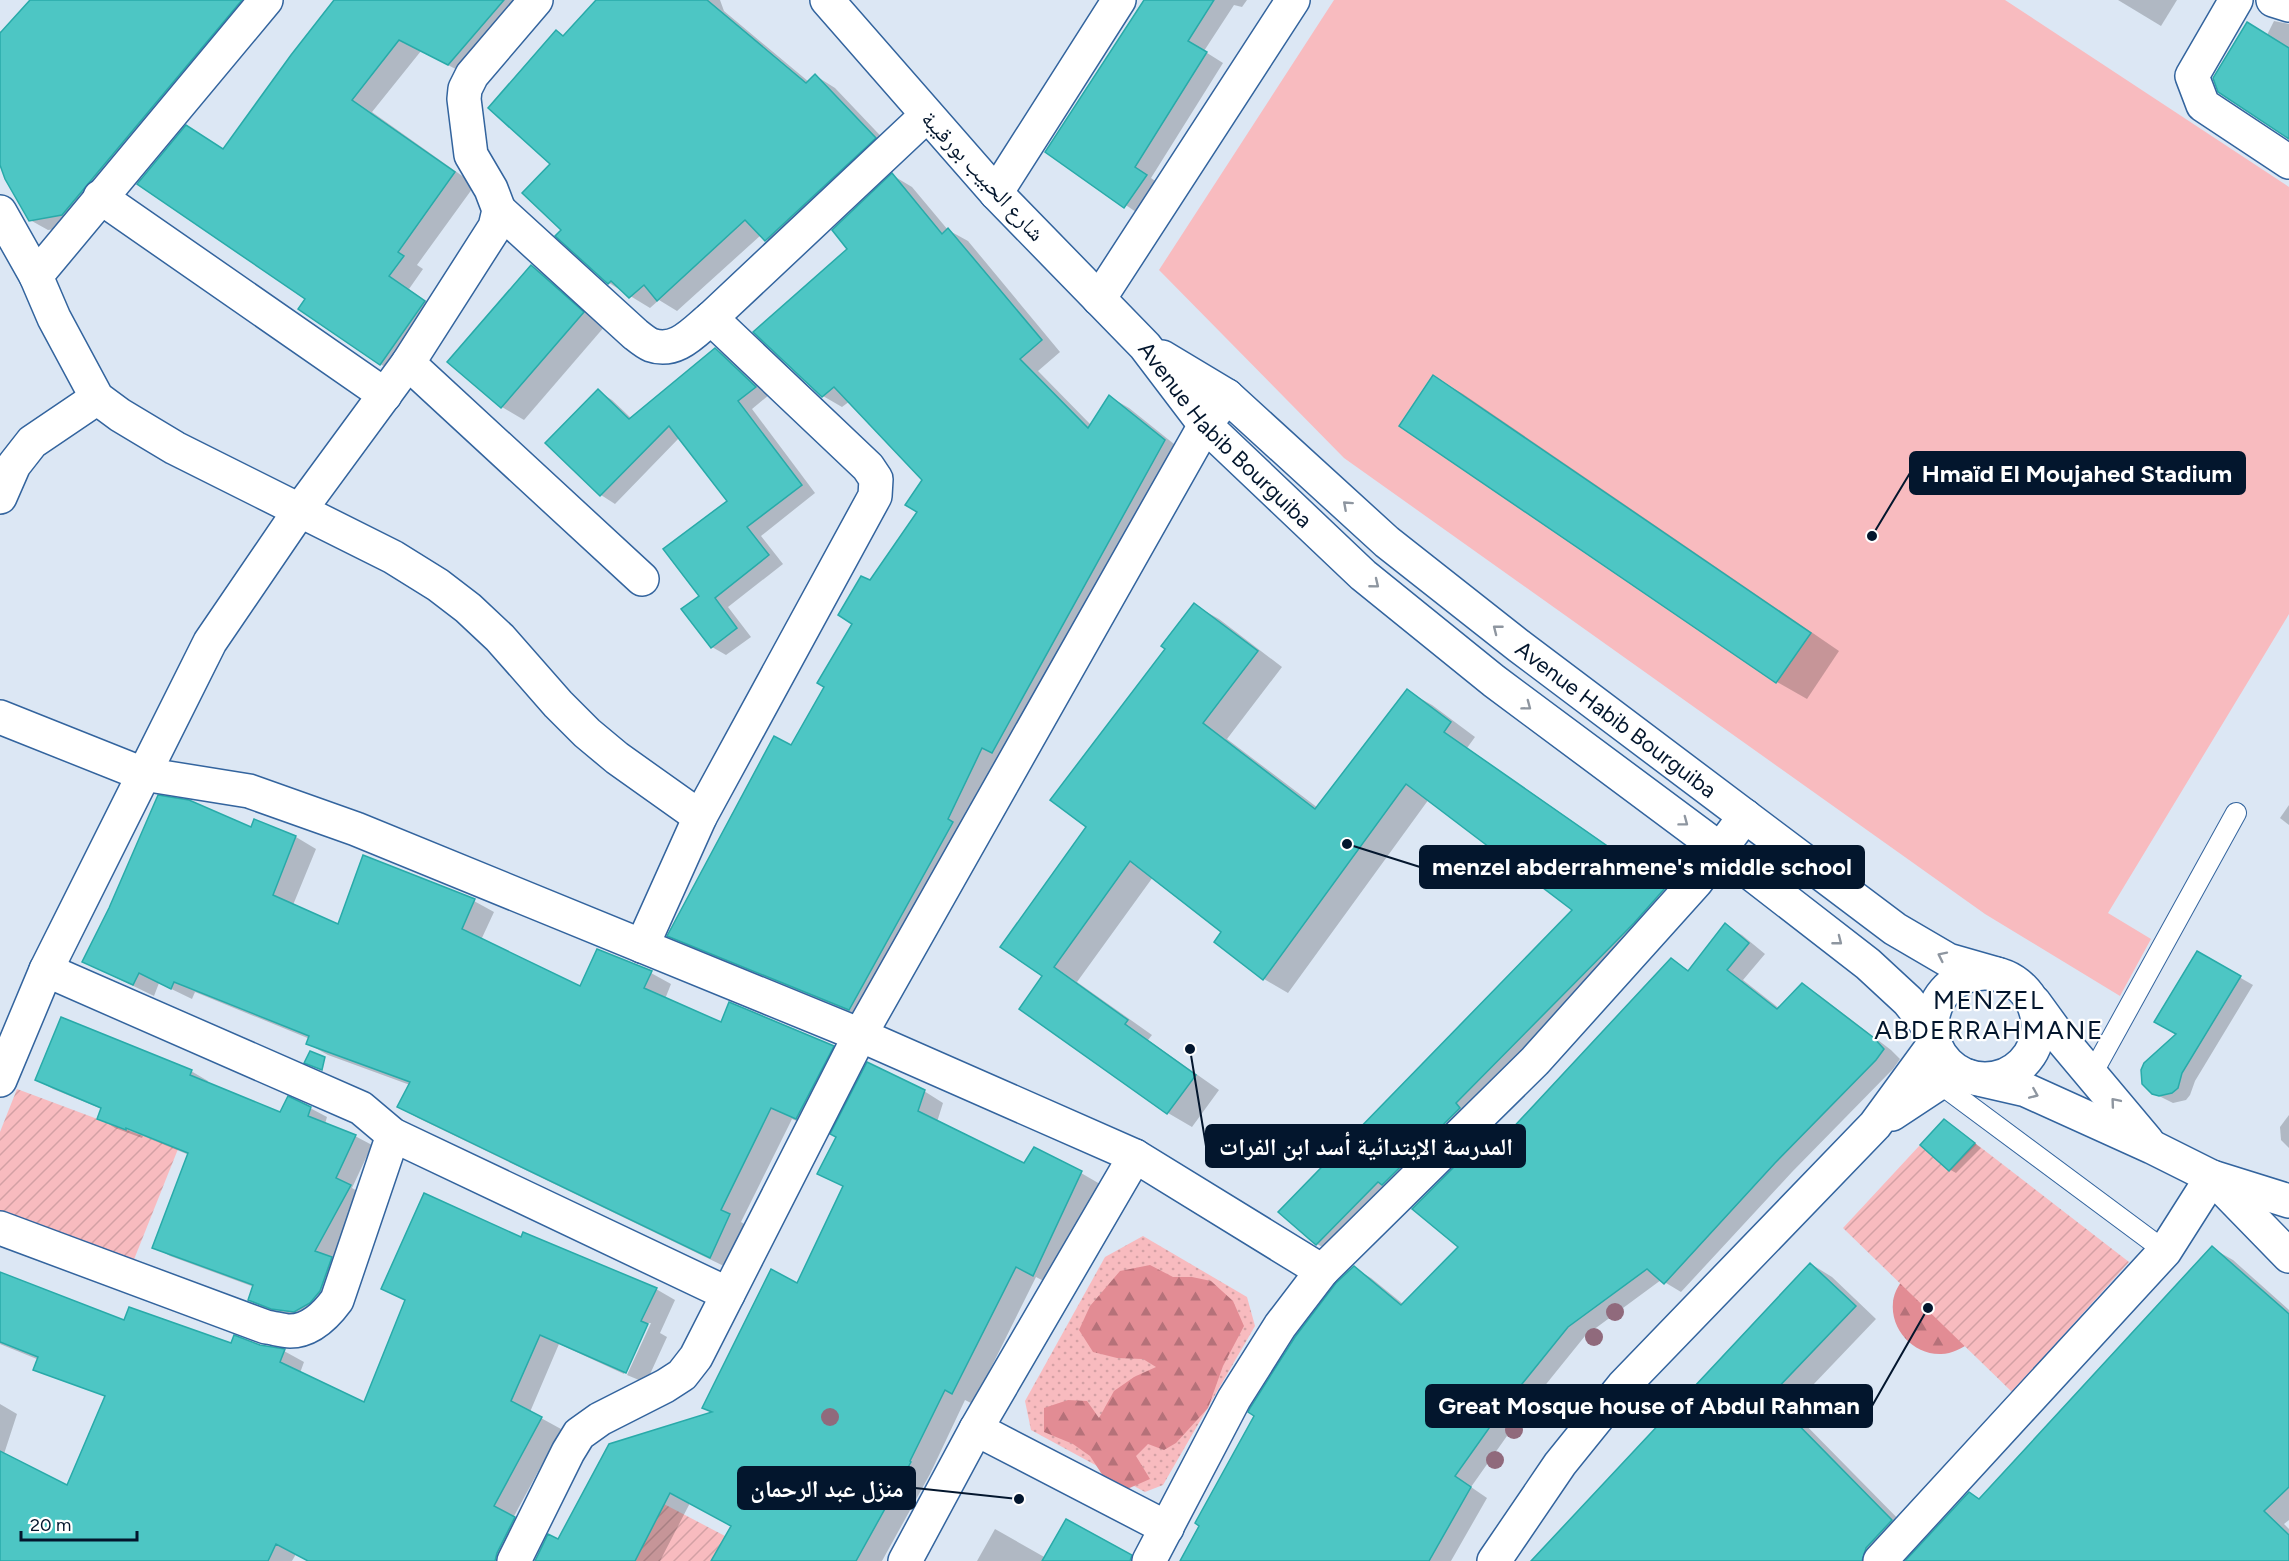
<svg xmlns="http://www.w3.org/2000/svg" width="2289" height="1561" font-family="Figtree,'Noto Naskh Arabic',sans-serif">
  <defs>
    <pattern id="grass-dots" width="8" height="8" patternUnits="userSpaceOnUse" patternTransform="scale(1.5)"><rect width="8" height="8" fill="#f8bbbf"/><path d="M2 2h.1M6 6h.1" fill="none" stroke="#d3a0a4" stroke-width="1.8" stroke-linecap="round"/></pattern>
    <pattern id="forest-firs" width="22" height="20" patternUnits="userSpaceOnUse" patternTransform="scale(1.5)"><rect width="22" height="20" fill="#e28c94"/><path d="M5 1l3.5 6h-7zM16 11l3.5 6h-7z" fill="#b57179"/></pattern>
    <pattern id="garden-furrows" width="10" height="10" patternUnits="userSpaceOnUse" patternTransform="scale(1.5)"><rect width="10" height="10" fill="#f8bbbf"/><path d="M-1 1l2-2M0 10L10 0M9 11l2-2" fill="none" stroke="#d3a0a4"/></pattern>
  </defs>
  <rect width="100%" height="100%" fill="#dce7f4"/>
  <!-- grass -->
  <polygon fill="url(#grass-dots)" points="1143,1236 1247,1297 1255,1326 1163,1485 1145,1492 1031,1430 1025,1401 1105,1257"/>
  <!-- forest -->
  <g fill="url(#forest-firs)">
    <polygon points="1150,1265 1173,1277 1192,1277 1211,1281 1233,1301 1244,1326 1223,1366 1208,1408 1176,1443 1164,1450 1148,1444 1136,1456 1150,1479 1125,1490 1105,1479 1090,1456 1073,1444 1044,1432 1044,1408 1068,1400 1087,1401 1099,1418 1114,1391 1134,1377 1156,1367 1143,1359 1117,1358 1093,1352 1079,1330 1090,1306 1120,1271"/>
    <path d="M1907 1273 1971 1342C1962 1348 1952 1354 1941 1354 1914 1355 1890 1330 1893 1302 1894 1291 1901 1282 1907 1273Z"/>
  </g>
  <!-- garden -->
  <g fill="url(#garden-furrows)">
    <polygon points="17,1089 178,1149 133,1262 0,1213 0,1132"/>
    <polygon points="1975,1143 2129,1262 2012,1392 1843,1228 1920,1145 1949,1170"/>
    <polygon points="664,1504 725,1536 711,1561 635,1561"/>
  </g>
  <!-- pitch -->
  <polygon fill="#f8bbbf" points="1334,0 2005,0 2289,187 2289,614 2108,913 2151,939 2120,996 1985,914 1344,458 1159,270"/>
  <!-- shadow -->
  <g fill="#0003">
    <polygon points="33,0 250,0 80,225 48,230 30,220 0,161 0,31 3,32"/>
    <polygon points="336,0 526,0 469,76 421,51 372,112 475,185 417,265 423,269 409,289 444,314 401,376 380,364 307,299 187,127 224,150"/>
    <polygon points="598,0 720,0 724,11 809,82 816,76 835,88 894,150 785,251 761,235 677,311 659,300 650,308 609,283 563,230 552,164 556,32 565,37"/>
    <polygon points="1146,0 1247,0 1242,7 1234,5 1204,51 1223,63 1151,178 1162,186 1142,216 1047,152"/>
    <polygon points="2118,0 2177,0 2161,26"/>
    <polygon points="2274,21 2289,24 2289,138 2267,35"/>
    <polygon points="892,175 912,187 948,230 968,241 1060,352 1038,371 1091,425 1110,397 1129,408 1184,452 869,1020 688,946 669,935 791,747 826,687 854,624 919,512 924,480 850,401 842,407 823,396 850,249"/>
    <polygon points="531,266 554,279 605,326 524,420 502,407"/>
    <polygon points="715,349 730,358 769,395 752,409 815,493 761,536 783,564 728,607 751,637 726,655 712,647 701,596 729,501 680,437 615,504 601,495 598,391 612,400 632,419"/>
    <polygon points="1434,377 1463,394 1839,651 1807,699 1777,682 1401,426"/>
    <polygon points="1194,605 1219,619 1282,667 1227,739 1318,808 1407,691 1432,705 1475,737 1467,748 1690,903 1342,1258 1317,1244 1280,1212 1574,910 1429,799 1288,993 1264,979 1223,932 1153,877 1077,982 1152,1035 1148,1040 1219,1090 1192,1127 1168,1113 1044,976 1088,827 1167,648"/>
    <polygon points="2289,805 2289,825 2280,818"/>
    <polygon points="255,821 296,837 316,849 293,905 339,926 364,857 474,901 494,912 481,940 581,988 598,951 651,973 671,984 665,999 722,1024 833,1047 853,1058 817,1130 792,1119 741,1222 749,1227 730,1269 418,1118 399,1107 410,1085 328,1055 308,1044 310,1039 195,992 192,999 159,983 154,996 84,962 252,829"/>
    <polygon points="1725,925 1742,935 1765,954 1743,980 1780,1009 1802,985 1819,995 1891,1050 1900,1059 1893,1069 1792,1172 1681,1292 1661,1280 1585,1336 1526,1409 1471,1487 1487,1498 1451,1561 1181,1561 1354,1268 1371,1278 1403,1304 1460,1246 1486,1138 1499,1146 1671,960 1690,971"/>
    <polygon points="2197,953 2253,985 2195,1081 2190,1095 2186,1100 2173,1103 2153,1093 2178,1034"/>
    <polygon points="191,1071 208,1081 206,1084 281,1114 310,1108 327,1117 325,1124 355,1136 372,1145 352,1188 366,1196 332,1259 348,1268 307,1321 289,1317 266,1309 249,1299 254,1287 170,1256 154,1247 189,1155 143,1136 142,1138 115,1128 99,1118 102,1109 53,1089 37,1080"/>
    <polygon points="924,1091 943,1103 937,1122 1025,1165 1081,1173 1100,1184 1053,1286 1036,1277 973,1404 965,1400 930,1474 882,1561 713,1561 732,1526 690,1503 660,1561 537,1561 714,1413 798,1285 844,1187 819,1173"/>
    <polygon points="2289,1115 2289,1148 2281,1140 2280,1127"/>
    <polygon points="1951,1125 1981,1148 1956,1173 1949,1169"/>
    <polygon points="522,1239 656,1289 675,1300 660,1333 667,1337 646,1383 627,1375 651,1323 647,1323 624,1374 559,1344 530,1412 561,1429 513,1518 534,1530 518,1561 309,1561 296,1554 292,1561 0,1561 0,1404 17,1414 4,1454 68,1487 179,1417 0,1344 0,1273 125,1322 232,1345 259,1346 284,1351 304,1362 300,1373 365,1404 406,1301 383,1289"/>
    <polygon points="2212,1248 2233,1260 2289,1310 2289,1520 2284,1524 2289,1529 2289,1561 1908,1561 1970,1494 1980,1500"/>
    <polygon points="1811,1264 1832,1277 1876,1319 1790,1409 1912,1533 1887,1561 1554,1561"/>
    <polygon points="1067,1521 1132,1558 1130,1561 977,1561 995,1529 1046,1558"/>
  </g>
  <!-- building -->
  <g fill="#4dc6c4" stroke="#28aaa9" stroke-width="1.5">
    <polygon points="30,0 242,0 62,215 29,221 5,179 0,165 0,33"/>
    <polygon points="334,0 504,0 448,65 399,40 352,100 455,172 398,252 404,256 389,276 425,301 380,365 298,309 305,299 137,184 186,125 223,149 291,55"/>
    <polygon points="596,0 707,0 806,83 815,74 876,138 765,241 745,220 657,301 644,285 629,298 611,281 608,284 555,236 561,230 522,193 550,164 488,108 556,30 563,36"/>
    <polygon points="1144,0 1214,0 1188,41 1207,52 1135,167 1147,175 1124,208 1045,152"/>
    <polygon points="2247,22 2289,48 2289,139 2218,92 2213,78"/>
    <polygon points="892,173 942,234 948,228 1042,340 1020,359 1088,428 1109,395 1165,440 992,753 982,748 948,819 953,822 849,1010 667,936 774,736 791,745 824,687 817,683 852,624 838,615 861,576 870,580 917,512 905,505 922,480 834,387 822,397 753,332 847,249 832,230"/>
    <polygon points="531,265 584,312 501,408 447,362"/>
    <polygon points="715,348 756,387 738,401 802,485 747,527 769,555 715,598 737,628 711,648 681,609 699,596 663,549 727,501 669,426 600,496 545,443 598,389 629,419"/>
    <polygon points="1433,375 1811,633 1776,683 1399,426"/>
    <polygon points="1194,603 1258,651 1203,723 1315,809 1407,689 1451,722 1444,732 1666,887 1634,923 1456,1103 1460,1108 1382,1185 1378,1182 1316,1245 1278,1212 1572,910 1406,784 1263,980 1214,942 1221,932 1130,861 1054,967 1128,1020 1125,1024 1196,1075 1167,1114 1019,1009 1042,976 1000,947 1086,827 1050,800 1165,649 1161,646"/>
    <polygon points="158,795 189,800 251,827 254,819 296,836 273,895 338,924 363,855 475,899 462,929 580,986 597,949 652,971 644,988 721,1022 729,1002 834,1046 796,1119 771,1108 721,1210 730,1214 710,1258 397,1107 410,1082 306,1044 309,1036 174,982 171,989 139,973 133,985 82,962 109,908"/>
    <polygon points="1725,923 1749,943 1727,970 1777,1009 1802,983 1874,1038 1884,1049 1876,1060 1775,1163 1664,1284 1647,1269 1568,1327 1509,1400 1455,1476 1471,1487 1429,1561 1180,1561 1199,1526 1195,1523 1254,1416 1248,1412 1250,1408 1295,1337 1336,1283 1354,1266 1401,1305 1458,1247 1412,1209 1485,1136 1495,1147 1671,958 1688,971"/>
    <polygon points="2197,951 2241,976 2182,1073 2178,1088 2172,1093 2159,1096 2152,1094 2142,1084 2141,1070 2144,1063 2176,1034 2154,1022"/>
    <polygon points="61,1017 192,1070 190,1075 280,1112 288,1096 311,1107 308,1116 356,1135 336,1178 351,1185 315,1251 332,1257 320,1291 310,1303 294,1312 271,1309 248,1300 253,1285 152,1248 188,1153 126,1128 126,1130 97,1119 101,1108 35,1080"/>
    <polygon points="310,1051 325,1057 322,1070 304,1063"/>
    <polygon points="867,1062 925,1090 918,1111 1024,1163 1034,1147 1082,1171 1033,1276 1016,1267 952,1394 945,1390 910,1461 911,1462 856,1561 711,1561 731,1526 670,1493 635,1561 535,1561 548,1534 558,1539 609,1444 712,1412 702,1408 771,1269 797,1283 843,1186 817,1174 836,1137 830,1134"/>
    <polygon points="1944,1119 1975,1143 1949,1171 1920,1145"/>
    <polygon points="424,1193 521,1237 523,1232 657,1288 641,1321 648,1324 626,1373 540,1335 511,1401 542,1417 494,1506 515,1517 497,1553 495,1561 308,1561 276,1544 268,1561 0,1561 0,1451 67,1485 105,1396 33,1370 38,1357 0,1342 0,1272 124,1320 129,1307 231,1343 234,1335 260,1345 285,1349 280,1362 364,1402 405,1300 381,1289"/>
    <polygon points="2212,1246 2289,1314 2289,1487 2264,1511 2289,1535 2289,1561 1905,1561 1969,1492 1979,1499"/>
    <polygon points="1810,1263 1856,1306 1770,1396 1892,1520 1866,1548 1862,1561 1531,1561"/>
    <polygon points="1066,1519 1132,1555 1130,1561 1042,1561"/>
  </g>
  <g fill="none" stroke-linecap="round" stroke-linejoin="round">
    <!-- service casing -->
    <g stroke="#33649e" stroke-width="22">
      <g id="service">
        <polyline points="2092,1074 2236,813"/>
        <polyline points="1939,1083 2165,1251"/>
      </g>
    </g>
    <!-- minor casing -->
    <g stroke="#33649e" stroke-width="36">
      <g id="minor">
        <polyline points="2236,0 2192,76 2203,105 2289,162"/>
        <polyline points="2273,0 2289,5"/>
        <polyline points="996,193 1119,0"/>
        <polyline points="100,197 385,395"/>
        <path d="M499 210 635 334C640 338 646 343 651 345 676 354 694 332 711 318L927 115"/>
        <polyline points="0,212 36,276 54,318 97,398 120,415 175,448 393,557 438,585 468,608 500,638 558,704 587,733 617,758 700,817"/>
        <polyline points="36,276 266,0"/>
        <polyline points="1099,299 1293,0"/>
        <polyline points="408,363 642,579"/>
        <polyline points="0,497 14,465 32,442 97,398"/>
        <polyline points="0,717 143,774 249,791 356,829 860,1035 1135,1156 1322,1271"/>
        <polyline points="642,946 700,817 875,496 876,479 868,467 711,318"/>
        <polyline points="46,970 361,1108 393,1135 728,1294"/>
        <polyline points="0,1080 46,970 210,642 300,510 408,363 495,227 499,210 491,189 471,155 464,99 465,89 472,75 536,0"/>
        <polyline points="1892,1114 1939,1083 1967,1076"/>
        <path d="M0 1228 266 1327C274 1328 283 1331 290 1331 311 1331 326 1315 337 1300L393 1135"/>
        <polyline points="976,1429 1167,1528"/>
        <polyline points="514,1561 568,1452 579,1434 600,1419 665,1386 682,1375 696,1357 860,1035 1205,425 1227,396"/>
        <polyline points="905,1561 976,1429 1135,1156"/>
        <polyline points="1149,1561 1234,1399 1280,1326 1322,1271 1535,1061 1696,882 1745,816"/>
        <polyline points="1494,1561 1560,1464 1623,1386 1875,1125 1935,1043"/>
        <polyline points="1880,1561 2165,1251 2212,1177 2289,1256"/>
      </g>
    </g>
    <!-- tertiary casing -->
    <g stroke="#33649e" stroke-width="36">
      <g id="tertiary">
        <path id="s1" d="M827 0 996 193 1145 346 1205 425 1363 575 1494 681 1721 850 1868 964 1908 1001 1933 1032"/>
        <path id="s2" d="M1162 357 1227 396 1387 542 1519 646 1895 929 1948 960 1997 974"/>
        <circle cx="1985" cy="1026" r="53"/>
        <polyline points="2034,1002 2058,1035 2147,1141"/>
        <polyline points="1978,1079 2026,1090 2152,1147 2212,1177 2289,1201"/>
      </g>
    </g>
    <!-- service -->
    <use href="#service" stroke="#fff" stroke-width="20"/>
    <!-- minor -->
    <use href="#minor" stroke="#fff" stroke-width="33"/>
    <!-- tertiary -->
    <use href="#tertiary" stroke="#fff" stroke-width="33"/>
  </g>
  <!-- trees -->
  <g fill="#906a7c">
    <circle cx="1615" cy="1312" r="9"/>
    <circle cx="1594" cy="1337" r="9"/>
    <circle cx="830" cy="1417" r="9"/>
    <circle cx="1514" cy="1430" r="9"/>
    <circle cx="1495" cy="1460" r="9"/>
  </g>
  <!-- one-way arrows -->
  <defs><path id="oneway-chevron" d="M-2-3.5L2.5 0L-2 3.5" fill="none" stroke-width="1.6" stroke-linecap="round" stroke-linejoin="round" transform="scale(1.5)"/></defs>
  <g stroke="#8e96a0">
    <use href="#oneway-chevron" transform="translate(1347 505) rotate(-138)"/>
    <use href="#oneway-chevron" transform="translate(1375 584) rotate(39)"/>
    <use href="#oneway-chevron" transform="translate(1497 629) rotate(-142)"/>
    <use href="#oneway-chevron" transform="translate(1527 706) rotate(37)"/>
    <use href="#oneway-chevron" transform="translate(1684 822) rotate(37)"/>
    <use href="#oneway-chevron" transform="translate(1838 941) rotate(38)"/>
    <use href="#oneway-chevron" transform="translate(1942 956) rotate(-154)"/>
    <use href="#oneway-chevron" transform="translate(2034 1094) rotate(23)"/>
    <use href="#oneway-chevron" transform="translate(2115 1102) rotate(-130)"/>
  </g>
  <g text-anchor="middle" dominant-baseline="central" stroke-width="4.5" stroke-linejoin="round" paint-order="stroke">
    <!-- street labels -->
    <g font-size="22" fill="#03162d" stroke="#fff">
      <text transform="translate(983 176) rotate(47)">شارع الحبيب بورقيبة</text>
      <text stroke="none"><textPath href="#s1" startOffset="590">Avenue Habib Bourguiba</textPath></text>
      <text stroke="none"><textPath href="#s2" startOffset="582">Avenue Habib Bourguiba</textPath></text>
    </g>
    <!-- quarter labels -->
    <g font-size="26" letter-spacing="1.5" fill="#03162d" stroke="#fff">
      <text x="1989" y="1000">MENZEL<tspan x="1989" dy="30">ABDERRAHMANE</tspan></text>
    </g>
  </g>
  <!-- callouts -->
  <path fill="none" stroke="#03162d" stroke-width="2" d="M1872 536L1910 473M1347 844L1420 867M1190 1049L1206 1146M1928 1308L1872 1406M1019 1499L915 1488"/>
  <g fill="#03162d" stroke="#fff" stroke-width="2">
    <circle cx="1872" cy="536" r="6"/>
    <circle cx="1347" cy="844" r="6"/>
    <circle cx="1190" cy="1049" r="6"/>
    <circle cx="1928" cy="1308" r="6"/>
    <circle cx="1019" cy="1499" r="6"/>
  </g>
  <g fill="#03162d" stroke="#03162d" stroke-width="2">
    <rect x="1910" y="452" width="335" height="42" rx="6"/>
    <rect x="1420" y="846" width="444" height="42" rx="6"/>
    <rect x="1206" y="1125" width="319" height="42" rx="6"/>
    <rect x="1426" y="1385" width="446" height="42" rx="6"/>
    <rect x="738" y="1467" width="177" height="42" rx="6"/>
  </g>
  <g font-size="24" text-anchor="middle" font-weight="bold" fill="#fff">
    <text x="2077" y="482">Hmaïd El Moujahed Stadium</text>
    <text x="1642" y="875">menzel abderrahmene's middle school</text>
    <text x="1366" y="1155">المدرسة الإبتدائية أسد ابن الفرات</text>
    <text x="1649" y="1414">Great Mosque house of Abdul Rahman</text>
    <text x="827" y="1497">منزل عبد الرحمان</text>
  </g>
  <!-- scale -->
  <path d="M21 1531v9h116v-9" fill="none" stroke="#03162d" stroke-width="3"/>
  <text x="30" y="1531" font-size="18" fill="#03162d" stroke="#ffffff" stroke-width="4.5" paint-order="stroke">20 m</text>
</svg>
